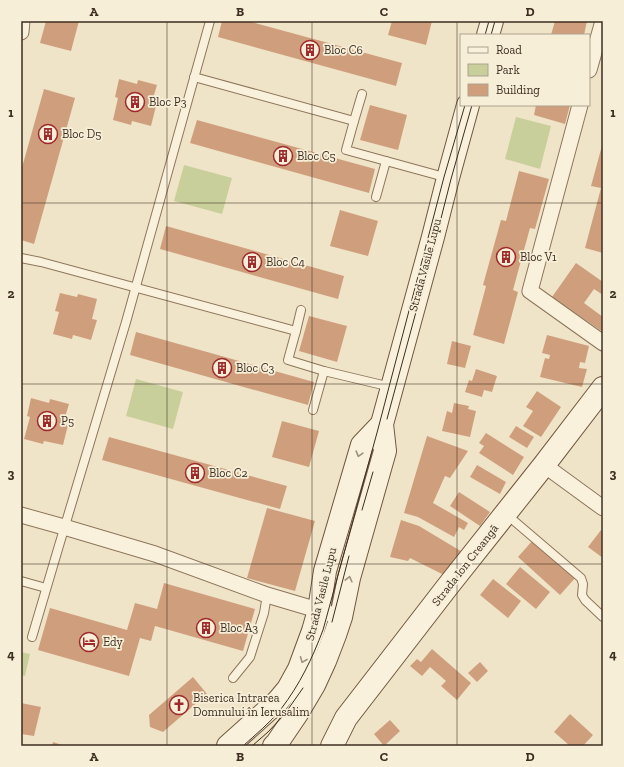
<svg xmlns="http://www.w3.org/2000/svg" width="624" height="767" font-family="'Zilla Slab',serif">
  <rect width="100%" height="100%" fill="#f0e4c8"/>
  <!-- green -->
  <g fill="#c9cf9b">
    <polygon points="516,117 551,126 540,169 505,159"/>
    <polygon points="184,165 232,178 222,214 174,201"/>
    <polygon points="136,379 183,392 173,429 126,416"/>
    <polygon points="21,652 30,654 25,676 21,675"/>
  </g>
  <!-- building -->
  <g fill="#cf9f7d">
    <polygon points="46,21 79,21 71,51 40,43"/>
    <polygon points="222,21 248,21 402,63 396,86 218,37"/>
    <polygon points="392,21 432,21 426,45 388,35"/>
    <polygon points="555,21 587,21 584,35 551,35"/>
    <polygon points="119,79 137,84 138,80 157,85 151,105 156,106 151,126 132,121 131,125 113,120 118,98 115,97"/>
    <polygon points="44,89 75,98 34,244 21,240 21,171"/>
    <polygon points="370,105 407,115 398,150 360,140"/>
    <polygon points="536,105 570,105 565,124 534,115"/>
    <polygon points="197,120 375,169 369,193 190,143"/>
    <polygon points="603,142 603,253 585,248 601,188 591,186"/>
    <polygon points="519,171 549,179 535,229 530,228 513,290 518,292 504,344 473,335 486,286 483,285 501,220 506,221"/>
    <polygon points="340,210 378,221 368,256 330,246"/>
    <polygon points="166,226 344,276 338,299 160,249"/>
    <polygon points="576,263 603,282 603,295 594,289 584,303 603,317 603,332 552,297"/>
    <polygon points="60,293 77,297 78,294 97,299 92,319 97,320 91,340 73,335 72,339 53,334 59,312 55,311"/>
    <polygon points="309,316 347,326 337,362 299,351"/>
    <polygon points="136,332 314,382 308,405 130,355"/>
    <polygon points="547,335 589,346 585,363 580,362 579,368 587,369 582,387 540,377 545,358 549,359 550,355 542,353"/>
    <polygon points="452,341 471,346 465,368 447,364"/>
    <polygon points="476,369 497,376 492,392 484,390 482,397 465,392 469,380 472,381"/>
    <polygon points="537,391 561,407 541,437 523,426 533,411 526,407"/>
    <polygon points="31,398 49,403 50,399 69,404 63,424 68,425 63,445 44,441 43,444 24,439 30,417 27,416"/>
    <polygon points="454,403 469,406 468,409 476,411 470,437 442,431 447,411 452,413"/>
    <polygon points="282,421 319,431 309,467 272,457"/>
    <polygon points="516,426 534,437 527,448 509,437"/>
    <polygon points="486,433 524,457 513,475 479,453 484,446 479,443"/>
    <polygon points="427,436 468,451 450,478 445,476 433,503 468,523 464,530 459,527 454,537 418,517 404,513"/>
    <polygon points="109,437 287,486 280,509 102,460"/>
    <polygon points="477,465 506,482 500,494 470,477"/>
    <polygon points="459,492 490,512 480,526 450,506"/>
    <polygon points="267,508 315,521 295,591 247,578"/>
    <polygon points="401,520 419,526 464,553 446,576 410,558 408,561 390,557"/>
    <polygon points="601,530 603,532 603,558 588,547"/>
    <polygon points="533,540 576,577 560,595 518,557"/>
    <polygon points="520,567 550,592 536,609 506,584"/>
    <polygon points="493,579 521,601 508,618 480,595"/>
    <polygon points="164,583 255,609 243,651 155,626 151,641 140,638 129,676 38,650 50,608 127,630 135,603 157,609"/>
    <polygon points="432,649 471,683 457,700 441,686 446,681 430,667 422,676 410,666 417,659 421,662"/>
    <polygon points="480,662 488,671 477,682 468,673"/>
    <polygon points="193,677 207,694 163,732 150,727 149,715"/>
    <polygon points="21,703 41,707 34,736 21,734"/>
    <polygon points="570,714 593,735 583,746 570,746 554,732"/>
    <polygon points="390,720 400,731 384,746 374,734"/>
    <polygon points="53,742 65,746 52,746"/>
  </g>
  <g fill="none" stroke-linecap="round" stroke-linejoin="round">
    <!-- lane casing -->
    <g stroke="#8d765c" stroke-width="10">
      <g id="lane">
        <polyline points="194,77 354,121 362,94"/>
        <polyline points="354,121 346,150 448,178"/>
        <polyline points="376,197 386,161"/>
        <polyline points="21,258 41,262 296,331 301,310"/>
        <polyline points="296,331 288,360 324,371 391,387"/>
        <polyline points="313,410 324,371"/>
        <polyline points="506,514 581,578 583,584 582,595 585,600 603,617"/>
        <polyline points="21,581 46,588"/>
        <polyline points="32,637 58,549 126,322 210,21"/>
        <polyline points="233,678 250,657 264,613 267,595"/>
      </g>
    </g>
    <!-- street casing -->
    <g stroke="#8d765c" stroke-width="17">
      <g id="street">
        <polyline points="21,32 22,21"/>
        <polyline points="589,70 603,21"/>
        <polyline points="580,105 530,291 603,343"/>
        <polyline points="544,465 603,508"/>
        <polyline points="21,515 64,527 155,554 267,595 341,617"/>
      </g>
    </g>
    <!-- secondary casing -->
    <g stroke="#6f573f" stroke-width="24">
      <g id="secondary">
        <polyline points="488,35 492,21"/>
        <polyline points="228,746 278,701 288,689 299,669 313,631 319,610 325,571 362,445 382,424"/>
        <polyline points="274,746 277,743 298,712 314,685 325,661 335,635 341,617 349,578 385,451 382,424 433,237 448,178 468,105"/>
        <polyline points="332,746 346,718 448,586 544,465 603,388"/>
      </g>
    </g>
    <!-- lane -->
    <use href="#lane" stroke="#faf1dc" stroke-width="8"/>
    <!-- street -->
    <use href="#street" stroke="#faf1dc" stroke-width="15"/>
    <!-- secondary -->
    <use href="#secondary" stroke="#faf1dc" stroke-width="22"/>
    <!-- tram -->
    <g stroke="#3d2e20" stroke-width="1">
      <polyline points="485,35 489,21"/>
      <polyline points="491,35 495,21"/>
      <polyline points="387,419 436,238 451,179 472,105"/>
      <polyline points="362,510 373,472"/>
      <polyline points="332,622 349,556"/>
      <path d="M243 746C256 734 270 723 281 709 300 684 312 659 323 630L378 429 444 177 465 105"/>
      <polyline points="252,746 268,732 284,715 303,688"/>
    </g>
  </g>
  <!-- one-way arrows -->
  <defs><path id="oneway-chevron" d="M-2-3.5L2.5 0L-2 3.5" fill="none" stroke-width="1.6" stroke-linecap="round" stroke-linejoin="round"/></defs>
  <g stroke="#9c907e">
    <use href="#oneway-chevron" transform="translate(359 454) rotate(106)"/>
    <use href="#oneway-chevron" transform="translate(349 579) rotate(-76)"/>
    <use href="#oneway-chevron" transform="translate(303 660) rotate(112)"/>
  </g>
  <!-- grid -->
  <path fill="none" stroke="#3d2e20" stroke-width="1" stroke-opacity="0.55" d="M167 21V746M312 21V746M457 21V746M21 203H603M21 384H603M21 564H603"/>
  <!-- icons -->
  <defs>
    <g id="building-ring" transform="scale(1)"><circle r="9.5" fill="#f7eed8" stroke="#9e2a2b" stroke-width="1.5"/><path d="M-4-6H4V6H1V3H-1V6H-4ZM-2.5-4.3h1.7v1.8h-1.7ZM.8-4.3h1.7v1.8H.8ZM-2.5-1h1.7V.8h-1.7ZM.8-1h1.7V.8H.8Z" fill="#9e2a2b"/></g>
    <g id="hotel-ring" transform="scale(1)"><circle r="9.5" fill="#f7eed8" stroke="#9e2a2b" stroke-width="1.5"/><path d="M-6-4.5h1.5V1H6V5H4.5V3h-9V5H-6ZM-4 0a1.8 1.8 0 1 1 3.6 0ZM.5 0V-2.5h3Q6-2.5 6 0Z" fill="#9e2a2b"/></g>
    <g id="church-ring" transform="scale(1)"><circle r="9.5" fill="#f7eed8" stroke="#9e2a2b" stroke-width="1.5"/><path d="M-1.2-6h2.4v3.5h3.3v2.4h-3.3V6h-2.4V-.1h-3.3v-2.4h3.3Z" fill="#9e2a2b"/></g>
  </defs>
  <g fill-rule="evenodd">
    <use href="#building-ring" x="310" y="50"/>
    <use href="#building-ring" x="135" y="102"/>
    <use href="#building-ring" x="48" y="134"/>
    <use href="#building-ring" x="283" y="156"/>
    <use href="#building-ring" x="506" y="257"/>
    <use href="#building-ring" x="252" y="262"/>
    <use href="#building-ring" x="222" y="368"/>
    <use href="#building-ring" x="47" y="421"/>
    <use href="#building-ring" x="195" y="473"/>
    <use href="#building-ring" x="206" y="628"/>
    <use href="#hotel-ring" x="89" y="642"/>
    <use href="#church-ring" x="179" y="705"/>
  </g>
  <g text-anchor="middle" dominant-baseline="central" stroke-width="3.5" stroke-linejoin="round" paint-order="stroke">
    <!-- poi labels -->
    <g font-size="12" fill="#3d2e20" stroke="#f7eed8" text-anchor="start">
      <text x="324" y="50">Bloc C6</text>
      <text x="149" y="102">Bloc P3</text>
      <text x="62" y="134">Bloc D5</text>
      <text x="297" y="156">Bloc C5</text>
      <text x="520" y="257">Bloc V1</text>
      <text x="266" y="262">Bloc C4</text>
      <text x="236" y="368">Bloc C3</text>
      <text x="61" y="421">P5</text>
      <text x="209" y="473">Bloc C2</text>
      <text x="220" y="628">Bloc A3</text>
      <text x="103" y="642">Edy</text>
      <text x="193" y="698">Biserica Intrarea<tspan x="193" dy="14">Domnului în Ierusalim</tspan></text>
    </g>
    <!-- street labels -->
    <g font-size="12" fill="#3d2e20" stroke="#f7eed8">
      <text transform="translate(425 265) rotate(-75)">Strada Vasile Lupu</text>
      <text transform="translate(465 565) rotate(-52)">Strada Ion Creangă</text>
      <text transform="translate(321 594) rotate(-76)">Strada Vasile Lupu</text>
    </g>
  </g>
  <!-- border -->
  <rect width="624" height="767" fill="none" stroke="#f7eed8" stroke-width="44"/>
  <!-- legend -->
  <rect x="460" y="34" width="130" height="72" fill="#f7eed8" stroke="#ada18e"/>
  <rect x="468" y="47" width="20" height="6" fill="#faf1dc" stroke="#ada18e"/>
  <text x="496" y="54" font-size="12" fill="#3d2e20">Road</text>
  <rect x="468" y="64" width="20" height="12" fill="#c9cf9b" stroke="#ada18e"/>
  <text x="496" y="74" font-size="12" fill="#3d2e20">Park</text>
  <rect x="468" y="84" width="20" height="12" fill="#cf9f7d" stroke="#ada18e"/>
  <text x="496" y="94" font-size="12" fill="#3d2e20">Building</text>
  <rect x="22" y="22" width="580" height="723" fill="none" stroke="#3d2e20" stroke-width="1.5"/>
  <g font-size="13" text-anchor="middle" font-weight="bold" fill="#3d2e20">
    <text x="94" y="16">A</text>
    <text x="240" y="16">B</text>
    <text x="384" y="16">C</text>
    <text x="530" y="16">D</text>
    <text x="11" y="117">1</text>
    <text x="613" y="117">1</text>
    <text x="11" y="298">2</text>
    <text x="613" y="298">2</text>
    <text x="11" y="478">3</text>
    <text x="613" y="478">3</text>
    <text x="11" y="659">4</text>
    <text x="613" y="659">4</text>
    <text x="94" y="761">A</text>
    <text x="240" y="761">B</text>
    <text x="384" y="761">C</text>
    <text x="530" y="761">D</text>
  </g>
</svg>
